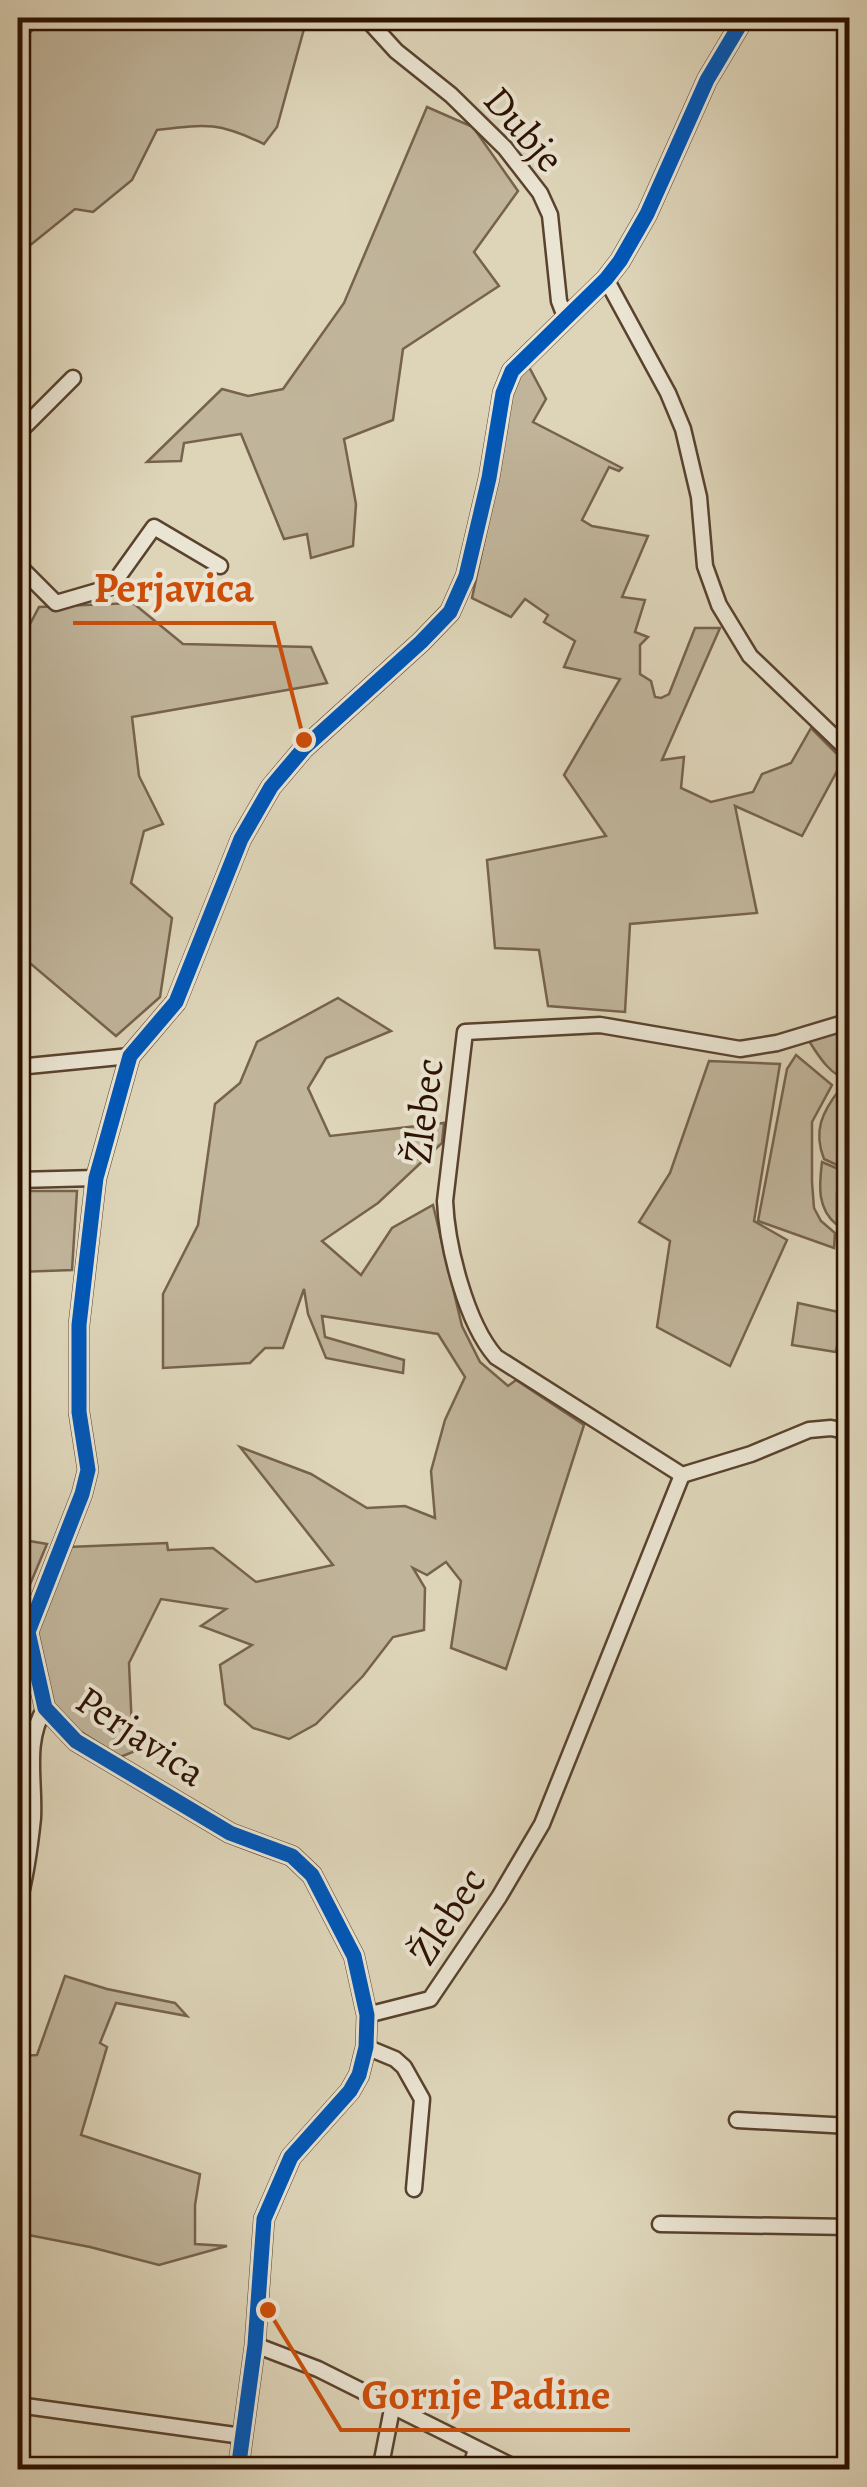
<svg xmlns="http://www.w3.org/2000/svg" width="867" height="2487" font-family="Alegreya,serif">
  <rect width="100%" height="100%" fill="#ded5b9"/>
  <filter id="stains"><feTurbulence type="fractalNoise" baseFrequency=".002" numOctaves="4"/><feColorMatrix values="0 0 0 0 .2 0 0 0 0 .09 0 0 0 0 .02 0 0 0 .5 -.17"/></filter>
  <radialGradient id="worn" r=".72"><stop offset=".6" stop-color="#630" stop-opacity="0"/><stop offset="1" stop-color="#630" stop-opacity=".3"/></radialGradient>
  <!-- green -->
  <g fill="#c0b49a" stroke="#76624d" stroke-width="2.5">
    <path d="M102 18H307L277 127 264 144C218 122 207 124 157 130L132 180 93 212 75 209 18 255V43L44 20 83 24Z"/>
    <polygon points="427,107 473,127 518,191 474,252 499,286 403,349 393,420 344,439 356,504 353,546 311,558 307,534 284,539 241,434 184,443 181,461 147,462 222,389 248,396 283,389 344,303"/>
    <polygon points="528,365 546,399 533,422 622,468 619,471 609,467 582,520 592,526 648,536 622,597 645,600 635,632 648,637 640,645 640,674 651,681 655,697 661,698 669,694 695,628 720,628 662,760 684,757 681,788 711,802 753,792 762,774 791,763 811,728 843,760 802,836 735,806 757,913 630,924 625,1012 548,1006 539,950 495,948 487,860 606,836 564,775 620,679 564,667 575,641 544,622 548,615 525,599 511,617 472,598 501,462 506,401 515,379"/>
    <polygon points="133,603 183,644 311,647 327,683 132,717 139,776 163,824 144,831 131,883 172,918 160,997 116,1036 18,953 18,647 39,607"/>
    <polygon points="338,998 391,1031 326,1058 308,1088 330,1136 444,1123 442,1143 378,1203 322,1241 361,1275 392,1228 433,1205 462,1326 480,1362 508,1386 516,1380 584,1425 506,1669 451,1648 461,1581 446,1562 427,1575 413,1568 425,1588 424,1630 393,1637 363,1676 316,1724 289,1739 253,1728 225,1704 220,1665 252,1645 201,1626 226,1609 161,1599 129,1663 133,1752 120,1757 72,1726 49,1705 35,1637 68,1547 167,1543 168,1550 213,1548 256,1582 333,1565 240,1447 311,1474 367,1508 405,1506 435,1518 431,1471 445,1420 465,1377 438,1334 322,1316 325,1337 404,1360 403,1373 326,1358 308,1314 304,1289 283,1348 265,1348 250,1363 163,1368 163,1294 198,1225 215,1104 240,1083 257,1042"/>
    <path d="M849 1029V1080C831 1076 819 1057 809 1041L814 1036Z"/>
    <polygon points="796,1055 832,1085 812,1122 812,1182 814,1208 821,1221 835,1233 834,1248 758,1221 787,1069"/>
    <polygon points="709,1061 780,1064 754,1221 787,1240 730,1366 657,1327 670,1241 639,1222 670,1173"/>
    <path d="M840 1089 849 1096V1166H839L824 1159C813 1131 822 1112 840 1089Z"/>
    <path d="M822 1162 836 1168 849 1170 837 1192V1225C817 1209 819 1186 822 1162Z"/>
    <polygon points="18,1191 77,1191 72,1270 18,1272"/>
    <polygon points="798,1303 843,1313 836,1352 792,1345"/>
    <polygon points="18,1539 47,1544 18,1613"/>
    <polygon points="18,1715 32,1716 18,1773"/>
    <polygon points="65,1976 107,1989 175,2003 187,2016 116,2003 100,2043 107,2047 81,2135 200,2174 195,2205 195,2244 227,2246 159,2265 90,2247 18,2233 18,2056 37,2055"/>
  </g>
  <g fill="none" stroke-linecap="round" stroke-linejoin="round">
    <!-- minor casing -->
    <g stroke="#59422e" stroke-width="19">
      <g id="minor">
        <polyline points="366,18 396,51 451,95 505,148 540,193 550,215 559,301 566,319"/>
        <polyline points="606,279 668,393 683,429 699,497 705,566 719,605 750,656 850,752"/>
        <polyline points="18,433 73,378"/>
        <polyline points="18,570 24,571 56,603 111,587 154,527 220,566"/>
        <path d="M850 1021 777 1043 740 1049 600 1025 465 1032 445 1201C447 1246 466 1323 496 1357L682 1475 751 1454 809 1430 831 1428 850 1432"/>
        <polyline points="18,1067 130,1056"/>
        <polyline points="18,1180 96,1178"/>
        <path d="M18 1905C26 1877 30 1847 33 1818 35 1780 24 1742 45 1708"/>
        <polyline points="367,2015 430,1999 499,1897 542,1824 682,1475"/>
        <polyline points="366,2047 395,2059 404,2067 422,2099 414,2189"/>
        <polyline points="737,2120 850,2126"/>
        <polyline points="660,2224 850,2227"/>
        <polyline points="18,2306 19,2306"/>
        <polyline points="255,2345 318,2369 520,2470"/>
        <polyline points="18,2405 242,2436"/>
        <polyline points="380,2470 392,2409"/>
        <polyline points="470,2470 476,2449"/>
      </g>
    </g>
    <!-- tertiary casing -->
    <g stroke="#59422e" stroke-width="22">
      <polyline id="tertiary" points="238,2470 255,2345 264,2219 291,2157 350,2091 359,2075 366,2047 367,2015 354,1956 312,1875 292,1856 230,1833 76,1741 45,1708 28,1632 82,1494 88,1470 79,1412 79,1325 96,1178 130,1056 176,1002 241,839 271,787 304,748 421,642 450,612 466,576 489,478 503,393 512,371 606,279 620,261 647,214 707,80 744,18"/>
    </g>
    <!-- minor -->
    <use href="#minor" stroke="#eae4d2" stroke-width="14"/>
    <!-- tertiary -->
    <use href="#tertiary" stroke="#eae4d2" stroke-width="18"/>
    <!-- cycleway casing -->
    <g stroke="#eae4d2" stroke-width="21">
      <polyline id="cycleway" points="238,2470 255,2345 264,2219 291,2157 350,2091 359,2075 366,2047 367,2015 354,1956 312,1875 292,1856 230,1833 76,1741 45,1708 28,1632 82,1494 88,1470 79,1412 79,1325 96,1178 130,1056 176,1002 241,839 271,787 304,748 421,642 450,612 466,576 489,478 503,393 512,371 606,279 620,261 647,214 707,80 744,18"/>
    </g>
    <!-- cycleway -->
    <use href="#cycleway" stroke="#0057b8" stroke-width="15"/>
  </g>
  <g text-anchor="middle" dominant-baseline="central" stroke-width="8" stroke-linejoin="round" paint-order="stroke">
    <!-- street labels -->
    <g font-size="40" fill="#2d1100" stroke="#eae4d2">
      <text transform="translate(524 129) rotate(49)">Dubje</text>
      <text transform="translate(423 1111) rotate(-83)">Žlebec</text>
      <text transform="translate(141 1736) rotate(34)">Perjavica</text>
      <text transform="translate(447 1916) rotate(-57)">Žlebec</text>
    </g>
  </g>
  <!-- callouts -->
  <path fill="none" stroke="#cc4e0a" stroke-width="4" d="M304 740L274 623H73M268 2310L341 2430H630"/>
  <g fill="#cc4e0a" stroke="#eae4d2" stroke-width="4">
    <circle cx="304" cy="740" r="10"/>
    <circle cx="268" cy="2310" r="10"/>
  </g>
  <g font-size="42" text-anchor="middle" font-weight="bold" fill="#cc4e0a" stroke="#eae4d2" stroke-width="8" stroke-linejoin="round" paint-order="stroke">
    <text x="174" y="602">Perjavica</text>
    <text x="486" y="2409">Gornje Padine</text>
  </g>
  <!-- margin -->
  <rect width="867" height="2487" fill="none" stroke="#ded5b9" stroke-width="60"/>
  <rect x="20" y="20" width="827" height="2447" fill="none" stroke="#2d1100" stroke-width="5"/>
  <rect x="30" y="30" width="807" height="2427" fill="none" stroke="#2d1100" stroke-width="2.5"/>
  <rect width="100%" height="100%" filter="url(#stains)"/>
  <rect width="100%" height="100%" fill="url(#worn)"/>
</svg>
